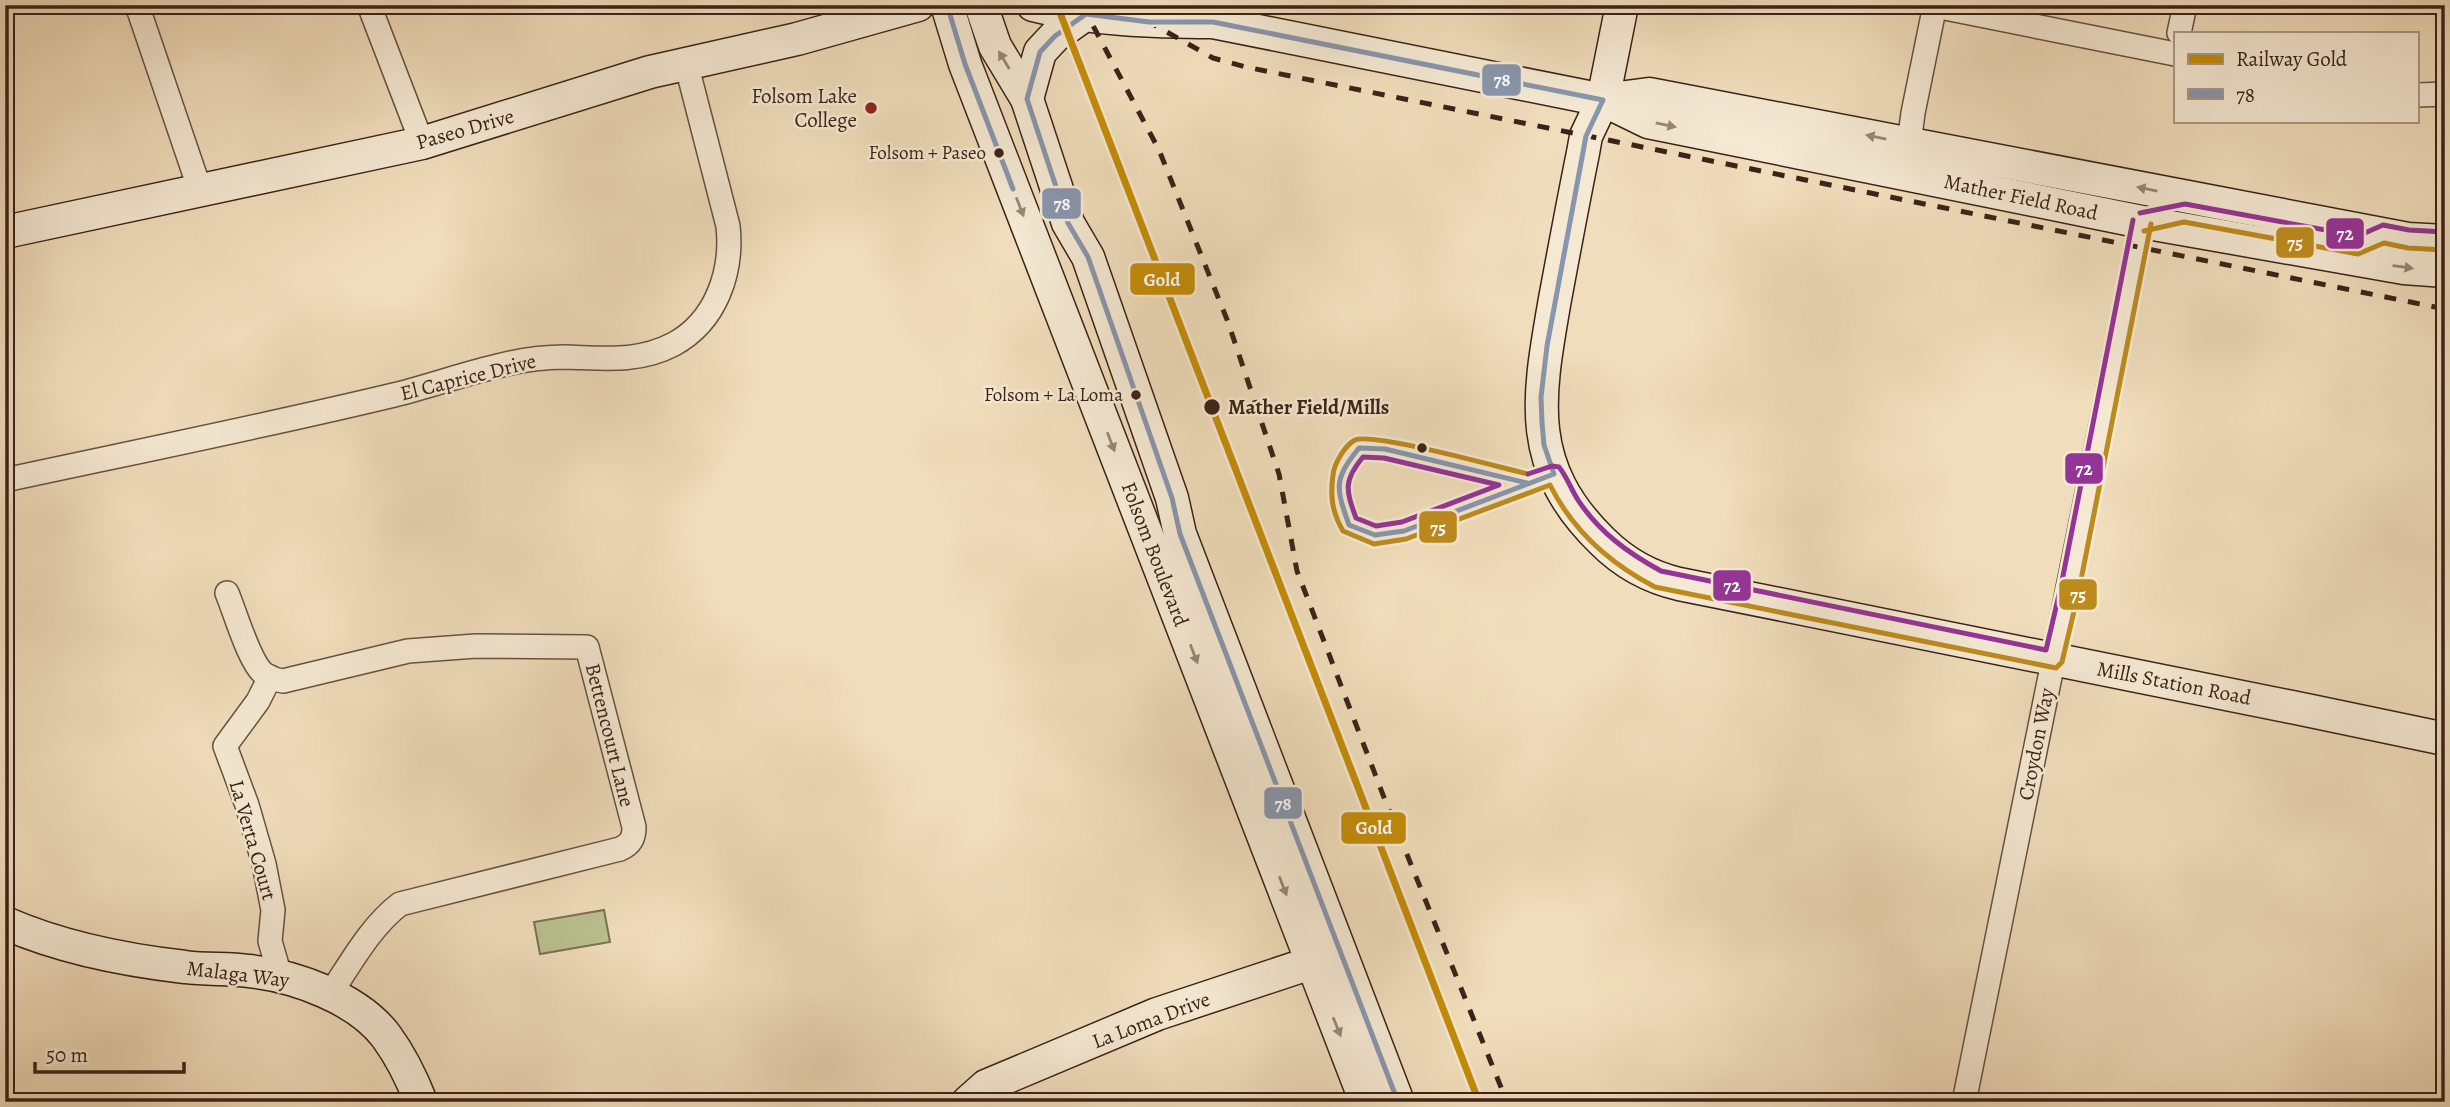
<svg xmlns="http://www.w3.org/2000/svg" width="2450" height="1107" font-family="Alegreya,serif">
  <rect width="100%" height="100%" fill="#f0ddbb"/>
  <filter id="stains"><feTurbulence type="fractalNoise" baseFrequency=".00286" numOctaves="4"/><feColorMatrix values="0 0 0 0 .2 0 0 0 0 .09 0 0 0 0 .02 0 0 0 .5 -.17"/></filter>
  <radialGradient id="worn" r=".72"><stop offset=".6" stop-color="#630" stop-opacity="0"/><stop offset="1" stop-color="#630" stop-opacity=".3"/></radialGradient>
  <!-- green -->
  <polygon fill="#bac190" stroke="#7a7254" stroke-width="2" points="604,910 610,942 540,954 534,922"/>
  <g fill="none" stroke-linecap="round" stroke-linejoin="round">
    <!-- street casing -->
    <g stroke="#685141" stroke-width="26">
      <g id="street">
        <polyline points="137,5 200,190"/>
        <polyline points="369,5 422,143"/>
        <polyline points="1935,6 2175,54"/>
        <polyline points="2179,33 2185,5"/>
        <polyline points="2417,95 2445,94"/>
        <polyline points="1909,144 1913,113 1935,5"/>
        <path d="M5 480C135 452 265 426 394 395 431 386 466 373 502 365 522 360 544 357 565 357 604 358 638 363 674 344 716 321 733 272 728 226L686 63"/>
        <path d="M227 593C235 612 249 661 263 673 269 678 276 680 283 681L408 651 476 646 587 647 634 827C634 838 631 844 620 849L400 904C370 927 351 963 330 994"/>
        <polyline points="270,677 258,701 225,746 247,805 264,864 273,910 270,941 280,976"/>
        <polyline points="1964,1102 2142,222"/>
      </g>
    </g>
    <!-- secondary casing -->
    <g stroke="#3b2218" stroke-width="35">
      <g id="secondary">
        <polyline points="947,5 965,64 1366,1102"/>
        <polyline points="981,5 995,46 1027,99 1068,223 1088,257 1172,498 1180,534 1398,1102"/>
        <path d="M1033 5C1091 20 1153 22 1213 22L1603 100 1648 122 2142 222 2404 268 2445 271"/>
        <path d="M1622 5 1603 100 1586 136 1583 153C1573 202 1564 251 1555 299 1538 397 1524 465 1602 541 1624 563 1649 577 1679 584 1934 635 2190 685 2445 739"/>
        <polyline points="1027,99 1040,52 1055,36 1086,14"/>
        <polyline points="1603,100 1649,94 2408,239 2445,241"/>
        <polyline points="5,232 422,143 650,72 797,39 918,5"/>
        <path d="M5 923C62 948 123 960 185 967 207 970 228 968 249 971 295 976 357 998 386 1036 400 1055 412 1079 421 1102"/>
        <polyline points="968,1102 986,1086 1157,1014 1332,956"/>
      </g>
    </g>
    <!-- street -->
    <use href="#street" stroke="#f5e9d3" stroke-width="23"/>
    <!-- secondary -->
    <use href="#secondary" stroke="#f5e9d3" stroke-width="32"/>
    <!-- rail -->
    <g stroke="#3b2218" stroke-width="5" stroke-dasharray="12 12" stroke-linecap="butt">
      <polyline points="1082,5 1159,150 1228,322 1279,474 1297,571 1385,800 1507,1102"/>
      <polyline points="1128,5 1149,22 1213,58 1246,67 2445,309"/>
    </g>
    <!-- bus-1 casing -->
    <g stroke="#f5e9d3" stroke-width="10">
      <g id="bus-1">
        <polyline points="947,5 965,64 1013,189"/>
        <path d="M1398 1102 1180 534 1172 498 1088 257 1068 223 1027 99 1040 52 1055 36 1086 14 1149 22H1213L1603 100 1586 136 1547 346 1541 397 1542 423 1544 445 1554 474 1404 531 1375 535 1349 525C1336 488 1333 480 1359 448L1385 449 1527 483"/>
      </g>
    </g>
    <!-- bus-2 casing -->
    <g stroke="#f5e9d3" stroke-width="10">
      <g id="bus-2">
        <polyline points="2144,231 2184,222 2358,254 2384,243 2408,248 2445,250"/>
        <path d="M1528 474C1502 468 1373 432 1355 440 1345 445 1334 464 1333 475 1330 496 1332 512 1343 531L1374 544 1406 539 1550 485C1573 531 1609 563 1655 587L2056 668 2062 662 2079 590 2151 224"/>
      </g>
    </g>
    <!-- bus-3 casing -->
    <g stroke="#f5e9d3" stroke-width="10">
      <g id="bus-3">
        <polyline points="2140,213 2185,204 2358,236 2383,225 2409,230 2445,232"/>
        <path d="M1363 457 1384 458 1499 485 1402 522 1376 526 1356 518C1346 490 1343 481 1363 457Z"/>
        <path d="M1528 474 1552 466 1559 467C1567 477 1571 489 1578 500 1599 532 1628 553 1661 571L2046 650 2061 586 2133 220"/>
      </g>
    </g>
    <!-- bus-1 -->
    <use href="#bus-1" stroke="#8896ad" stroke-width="5"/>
    <!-- bus-2 -->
    <use href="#bus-2" stroke="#bd8b1d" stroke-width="5"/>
    <!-- bus-3 -->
    <use href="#bus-3" stroke="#953497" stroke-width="5"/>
    <!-- rail-1 casing -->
    <g stroke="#f5e9d3" stroke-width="12">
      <polyline id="rail-1" points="1057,5 1479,1102"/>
    </g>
    <!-- rail-1 -->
    <use href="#rail-1" stroke="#c48c07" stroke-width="7"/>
  </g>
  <!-- one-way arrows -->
  <defs><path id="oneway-solid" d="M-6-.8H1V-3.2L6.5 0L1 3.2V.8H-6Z" transform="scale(1.75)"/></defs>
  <g fill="#988676">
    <use href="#oneway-solid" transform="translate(1004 60) rotate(-121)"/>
    <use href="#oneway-solid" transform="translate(1666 125) rotate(12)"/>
    <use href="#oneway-solid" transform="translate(1876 137) rotate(-169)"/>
    <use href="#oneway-solid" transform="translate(2147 189) rotate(-169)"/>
    <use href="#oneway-solid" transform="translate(1020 207) rotate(69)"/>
    <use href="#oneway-solid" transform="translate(2403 267) rotate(7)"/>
    <use href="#oneway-solid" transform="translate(1111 442) rotate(69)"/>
    <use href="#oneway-solid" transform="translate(1194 654) rotate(69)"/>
    <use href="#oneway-solid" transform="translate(1283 886) rotate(69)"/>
    <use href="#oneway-solid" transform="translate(1337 1027) rotate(68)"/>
  </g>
  <!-- markers -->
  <circle fill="#8f2418" stroke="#f5e9d3" stroke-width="2.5" cx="871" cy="108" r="7"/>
  <g fill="#3b2218" stroke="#f5e9d3" stroke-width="2.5">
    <circle cx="999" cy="153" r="6"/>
    <circle cx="1136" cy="395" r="6"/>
    <circle cx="1212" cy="407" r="9"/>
    <circle cx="1422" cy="448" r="6"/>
  </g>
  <g text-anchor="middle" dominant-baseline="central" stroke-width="5" stroke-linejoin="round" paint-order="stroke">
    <!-- bus labels -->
    <g font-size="19" fill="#3b2218" stroke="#f5e9d3" text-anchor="end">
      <text x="986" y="153">Folsom + Paseo</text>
      <text x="1123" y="395">Folsom + La Loma</text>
    </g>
    <!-- poi labels -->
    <g font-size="21" fill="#3b2218" stroke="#f5e9d3" text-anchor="end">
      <text x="857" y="96">Folsom Lake<tspan x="857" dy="24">College</tspan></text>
    </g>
    <!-- street labels -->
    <g font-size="21" fill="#3b2218" stroke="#f5e9d3">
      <text transform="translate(465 129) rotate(-16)">Paseo Drive</text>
      <text transform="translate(2021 197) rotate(12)">Mather Field Road</text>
      <text transform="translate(468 377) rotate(-14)">El Caprice Drive</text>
      <text transform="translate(1155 554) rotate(69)">Folsom Boulevard</text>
      <text transform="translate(2174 683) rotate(11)">Mills Station Road</text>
      <text transform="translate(610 735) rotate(76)">Bettencourt Lane</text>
      <text transform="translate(2036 744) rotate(-79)">Croydon Way</text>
      <text transform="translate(253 840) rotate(74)">La Verta Court</text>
      <text transform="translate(238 974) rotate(7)">Malaga Way</text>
      <text transform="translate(1151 1020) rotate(-21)">La Loma Drive</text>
    </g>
    <!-- stop labels -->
    <g font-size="21" font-weight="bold" fill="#3b2218" stroke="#f5e9d3" text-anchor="start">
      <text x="1228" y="407">Mather Field/Mills</text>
    </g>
  </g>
  <g stroke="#f5e9d3" stroke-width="2.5">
    <rect x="1481" y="63" width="41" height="34" rx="7" fill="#8896ad"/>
    <rect x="1041" y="187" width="41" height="33" rx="7" fill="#8896ad"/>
    <rect x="2325" y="217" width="40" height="33" rx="7" fill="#953497"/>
    <rect x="2275" y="226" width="40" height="33" rx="7" fill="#bd8b1d"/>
    <rect x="1129" y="262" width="67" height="34" rx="7" fill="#c48c07"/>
    <rect x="2064" y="452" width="40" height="33" rx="7" fill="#953497"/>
    <rect x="1418" y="510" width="40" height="34" rx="7" fill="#bd8b1d"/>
    <rect x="1712" y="569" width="40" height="33" rx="7" fill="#953497"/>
    <rect x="2058" y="578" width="40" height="33" rx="7" fill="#bd8b1d"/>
    <rect x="1263" y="786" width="40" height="34" rx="7" fill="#8896ad"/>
    <rect x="1340" y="811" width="67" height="34" rx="7" fill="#c48c07"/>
  </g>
  <g font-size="19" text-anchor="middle" font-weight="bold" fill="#fff">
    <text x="1502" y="86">78</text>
    <text x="1062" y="210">78</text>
    <text x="2345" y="240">72</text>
    <text x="2295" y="249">75</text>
    <text x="1162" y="286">Gold</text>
    <text x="2084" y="475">72</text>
    <text x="1438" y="534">75</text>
    <text x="1732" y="592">72</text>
    <text x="2078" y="601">75</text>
    <text x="1283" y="810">78</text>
    <text x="1374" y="834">Gold</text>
  </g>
  <!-- margin -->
  <rect width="2450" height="1107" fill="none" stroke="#f0ddbb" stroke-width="28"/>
  <rect x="7" y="7" width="2436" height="1093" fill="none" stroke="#3b2218" stroke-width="3.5"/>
  <rect x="14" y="14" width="2422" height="1079" fill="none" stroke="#3b2218" stroke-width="2"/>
  <!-- legend -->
  <rect x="2174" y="32" width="245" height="91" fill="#f5e9d3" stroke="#ab9988" stroke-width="2"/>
  <rect x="2188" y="54" width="35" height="10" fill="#c48c07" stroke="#ab9988" stroke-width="2"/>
  <text x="2236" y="66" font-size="21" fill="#3b2218">Railway Gold</text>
  <rect x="2188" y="89" width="35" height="10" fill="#8896ad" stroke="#ab9988" stroke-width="2"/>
  <text x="2236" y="102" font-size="21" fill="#3b2218">78</text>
  <!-- scale -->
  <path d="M35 1062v10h149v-10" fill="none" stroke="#3b2218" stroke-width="3.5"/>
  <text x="46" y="1062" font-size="21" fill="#3b2218" stroke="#f5e9d3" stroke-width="5" paint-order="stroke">50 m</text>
  <rect width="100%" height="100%" filter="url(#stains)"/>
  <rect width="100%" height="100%" fill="url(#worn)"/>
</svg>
